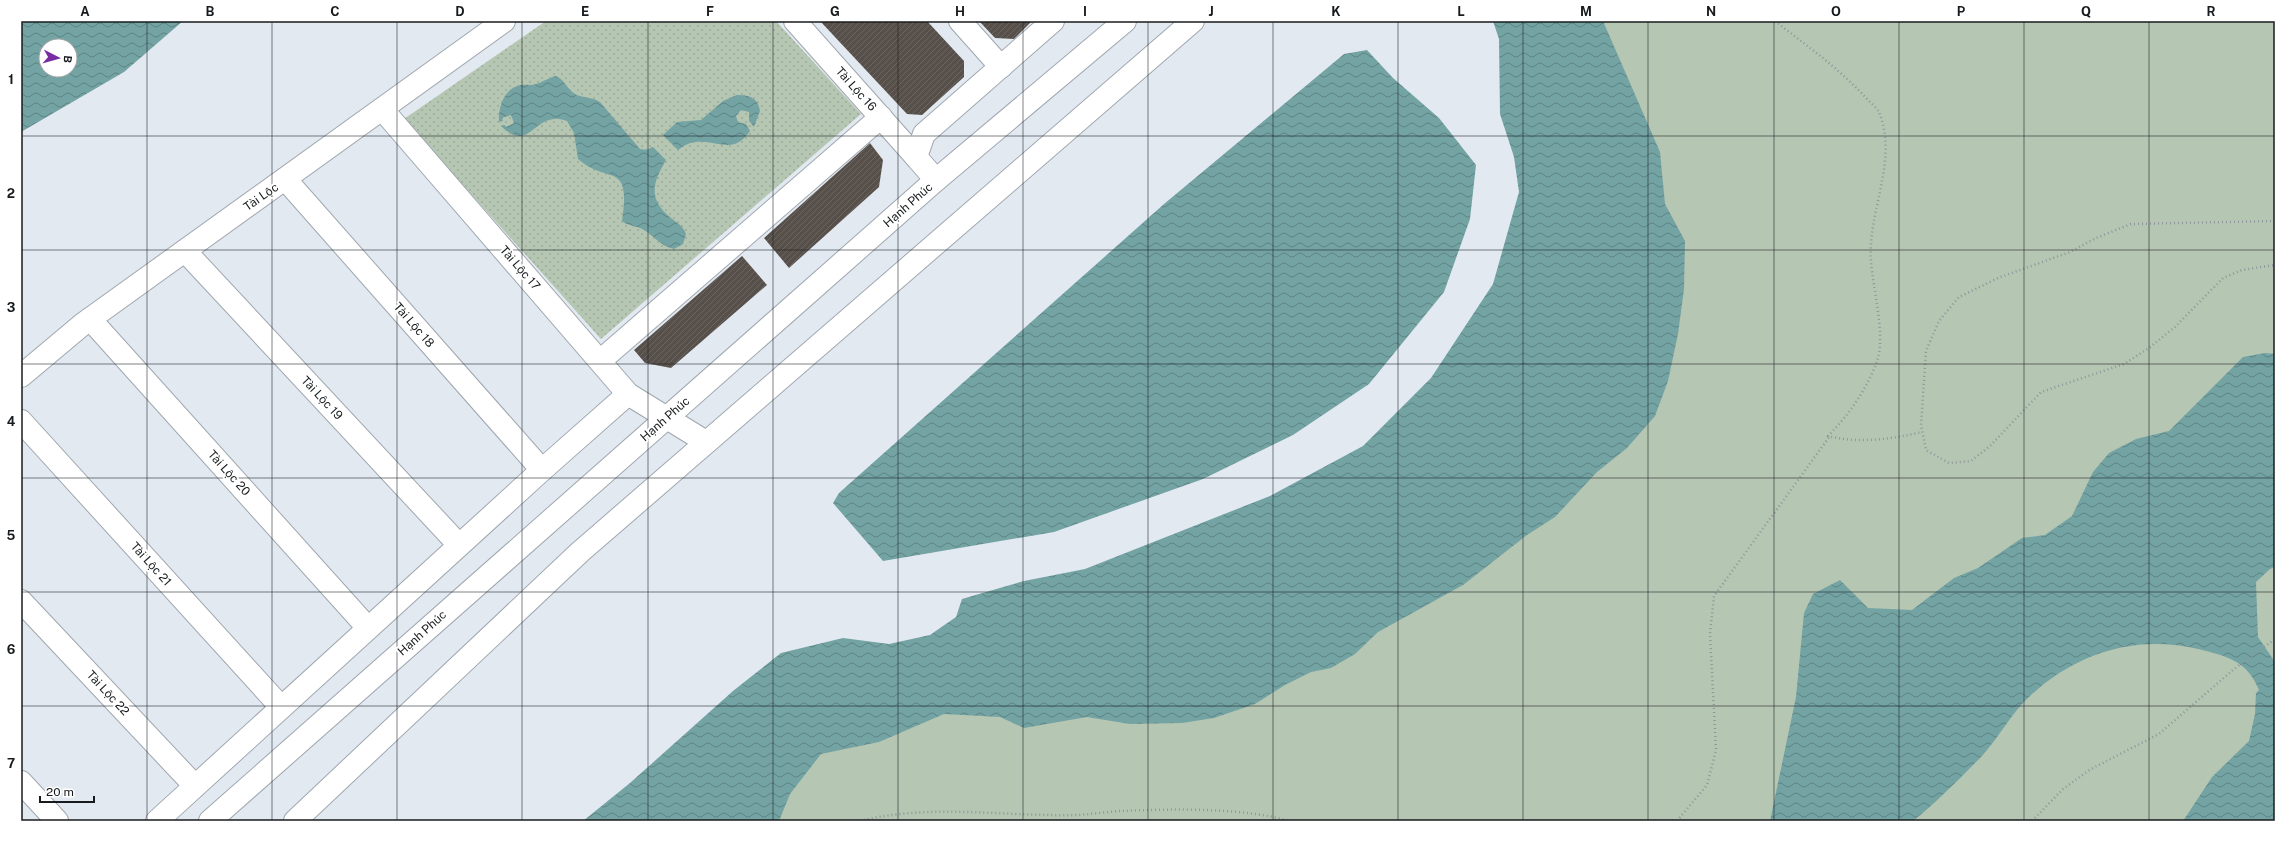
<svg xmlns="http://www.w3.org/2000/svg" width="2296" height="842" font-family="'Public Sans',sans-serif">
  <defs>
    <pattern id="park-dots" width="8" height="8" patternUnits="userSpaceOnUse"><rect width="8" height="8" fill="#b5c6b2"/><path d="M2 2h.1M6 6h.1" fill="none" stroke="#9baa99" stroke-width="1.8" stroke-linecap="round"/></pattern>
    <pattern id="water-waves" width="16" height="10" patternUnits="userSpaceOnUse"><rect width="16" height="10" fill="#74a3a4"/><path d="M0 5q4-4 8 0t8 0" fill="none" stroke="#5e8485"/></pattern>
    <pattern id="building-hatch" width="6" height="6" patternUnits="userSpaceOnUse"><rect width="6" height="6" fill="#57504a"/><path d="M-1 1l2-2M0 6l6-6M5 7l2-2" fill="none" stroke="#6b6561"/></pattern>
  </defs>
  <rect width="100%" height="100%" fill="#e2e9f1"/>
  <!-- green -->
  <polygon fill="#b5c6b2" points="1528,21 2275,21 2275,821 738,821 775,754 992,672 1532,360"/>
  <!-- park -->
  <polygon fill="url(#park-dots)" points="546,21 776,21 861,114 601,339 404,119"/>
  <!-- water -->
  <g fill="url(#water-waves)" fill-rule="evenodd">
    <path d="M21 21H183L124 72 21 132ZM46 46H70V70H46Z"/>
    <polygon points="1493,21 1603,21 1660,152 1665,204 1685,241 1684,289 1678,334 1668,381 1655,416 1627,448 1597,472 1555,517 1527,535 1463,585 1378,632 1355,654 1331,668 1311,672 1285,685 1255,704 1214,718 1182,723 1130,724 1087,717 1024,728 1000,717 944,714 879,742 821,754 790,794 779,821 583,821 630,783 733,691 781,653 843,638 889,644 930,635 956,617 962,599 1024,581 1085,569 1270,496 1363,446 1431,378 1493,284 1519,192 1514,157 1500,114 1499,39"/>
    <polygon points="1367,50 1393,78 1439,118 1476,165 1470,219 1444,292 1369,384 1293,435 1203,479 1054,532 883,561 833,503 839,493 1164,204 1344,54"/>
    <path d="M556 76C565 80 567 89 575 94 581 98 590 96 600 102L640 149 646 150 653 147 666 160C652 184 648 199 671 218 678 224 683 226 686 234L683 244 674 249C660 246 654 235 642 229 635 225 630 227 622 221 631 159 609 186 578 159L574 133 567 121C563 120 558 118 554 119 532 121 527 151 501 126L504 125 506 127 514 123 511 115 502 118 503 121 499 122C498 107 504 88 521 85 526 84 531 86 536 84 543 82 548 78 556 76Z"/>
    <path d="M737 95C750 95 758 98 760 111L754 127 749 121V112L741 110 736 116 738 122 746 124 750 131C733 156 718 139 695 142 688 143 683 146 678 150L663 135 677 122 701 120 723 101Z"/>
    <path d="M2265 353 2275 354V567L2270 569 2256 582 2258 637 2275 662V821H2183L2212 777 2249 741 2255 714 2256 693 2259 690C2247 660 2226 656 2198 649 2136 634 2076 653 2030 696 2011 713 1999 738 1981 757 1959 779 1937 802 1913 821H1770L1796 697 1804 613 1813 594 1840 580 1868 608 1912 610 1954 578 1978 568 2022 538 2045 535 2072 516 2093 472 2109 453 2136 439 2169 431 2243 357Z"/>
  </g>
  <!-- building -->
  <g fill="url(#building-hatch)">
    <polygon points="820,21 927,21 964,61 964,77 922,115 907,114"/>
    <polygon points="979,21 1032,21 1014,39 995,38"/>
    <polygon points="870,143 883,160 879,187 789,268 764,238"/>
    <polygon points="742,256 767,285 671,368 645,363 634,350"/>
  </g>
  <g fill="none" stroke-linecap="round" stroke-linejoin="round">
    <!-- minor casing -->
    <g stroke="#a0a7af" stroke-width="24">
      <g id="minor">
        <polyline points="795,21 916,157"/>
        <polyline points="960,21 1001,67"/>
        <polyline points="382,109 628,394 706,442"/>
        <polyline points="286,180 542,470"/>
        <polyline points="936,180 916,157 924,134 1053,21"/>
        <polyline points="185,251 459,545"/>
        <polyline points="90,319 368,628"/>
        <polyline points="600,361 881,117"/>
        <polyline points="21,376 83,324 504,21"/>
        <polyline points="21,421 281,707"/>
        <polyline points="21,601 195,786"/>
        <polyline points="21,782 57,821"/>
        <polyline points="157,821 542,470 628,394"/>
        <polyline points="210,821 936,180 1125,21"/>
        <polyline points="295,821 580,552 1193,21"/>
      </g>
    </g>
    <!-- path -->
    <g stroke="#91969c" stroke-width="2.5" stroke-dasharray="1 3" stroke-linecap="butt">
      <path d="M1775 21C1807 46 1840 69 1867 99 1871 103 1877 108 1879 112 1899 161 1867 212 1871 262 1873 288 1885 333 1878 358 1869 386 1849 415 1828 436 1860 444 1891 439 1922 432"/>
      <polyline points="2275,221 2131,224 2096,238 2070,252 1998,278 1959,297 1939,321 1926,351 1921,425 1926,450 1949,463 1971,461 1990,446 2041,392 2124,364 2149,348 2175,327 2223,278 2242,270 2275,265"/>
      <path d="M860 821C932 803 1005 817 1078 815 1092 814 1106 812 1120 811 1171 809 1241 807 1289 821"/>
      <polyline points="1677,821 1707,785 1716,750 1710,634 1714,596 1830,436"/>
      <polyline points="2032,821 2063,789 2091,769 2159,734 2234,669 2275,639"/>
    </g>
    <!-- minor -->
    <use href="#minor" stroke="#fff" stroke-width="22"/>
  </g>
  <!-- grid -->
  <path fill="none" stroke="#181b1d" stroke-width="1" stroke-opacity="0.55" d="M147 21V821M272 21V821M397 21V821M522 21V821M648 21V821M773 21V821M898 21V821M1023 21V821M1148 21V821M1273 21V821M1398 21V821M1523 21V821M1648 21V821M1774 21V821M1899 21V821M2024 21V821M2149 21V821M21 136H2275M21 250H2275M21 364H2275M21 478H2275M21 592H2275M21 706H2275"/>
  <g text-anchor="middle" dominant-baseline="central" stroke-width="4" stroke-linejoin="round" paint-order="stroke">
    <!-- street labels -->
    <g font-size="12" fill="#181b1d" stroke="#fff">
      <text transform="translate(856 89) rotate(48)">Tài Lộc 16</text>
      <text transform="translate(261 197) rotate(-35)">Tài Lộc</text>
      <text transform="translate(908 205) rotate(-41)">Hạnh Phúc</text>
      <text transform="translate(520 268) rotate(49)">Tài Lộc 17</text>
      <text transform="translate(414 325) rotate(49)">Tài Lộc 18</text>
      <text transform="translate(322 398) rotate(47)">Tài Lộc 19</text>
      <text transform="translate(665 419) rotate(-41)">Hạnh Phúc</text>
      <text transform="translate(229 473) rotate(48)">Tài Lộc 20</text>
      <text transform="translate(151 564) rotate(48)">Tài Lộc 21</text>
      <text transform="translate(422 633) rotate(-42)">Hạnh Phúc</text>
      <text transform="translate(108 693) rotate(47)">Tài Lộc 22</text>
    </g>
  </g>
  <!-- border -->
  <rect width="2296" height="842" fill="none" stroke="#ffffff" stroke-width="44"/>
  <!-- north arrow -->
  <g transform="translate(58 58) rotate(96)"><circle r="19" fill="#ffffff" stroke="#a3a4a5"/>
  <path d="M0-3L7 15L0 10L-7 15Z" fill="#782ea1"/>
  <text y="-6" font-size="11" font-weight="bold" text-anchor="middle" fill="#181b1d">B</text>
  </g>
  <!-- scale -->
  <path d="M40 796v6h54v-6" fill="none" stroke="#181b1d" stroke-width="2"/>
  <text x="46" y="796" font-size="12" fill="#181b1d" stroke="#ffffff" stroke-width="3" paint-order="stroke">20 m</text>
  <rect x="22" y="22" width="2252" height="798" fill="none" stroke="#181b1d" stroke-width="1.5"/>
  <g font-size="13" text-anchor="middle" font-weight="bold" fill="#181b1d">
    <text x="85" y="16">A</text>
    <text x="210" y="16">B</text>
    <text x="335" y="16">C</text>
    <text x="460" y="16">D</text>
    <text x="585" y="16">E</text>
    <text x="710" y="16">F</text>
    <text x="835" y="16">G</text>
    <text x="960" y="16">H</text>
    <text x="1085" y="16">I</text>
    <text x="1211" y="16">J</text>
    <text x="1336" y="16">K</text>
    <text x="1461" y="16">L</text>
    <text x="1586" y="16">M</text>
    <text x="1711" y="16">N</text>
    <text x="1836" y="16">O</text>
    <text x="1961" y="16">P</text>
    <text x="2086" y="16">Q</text>
    <text x="2211" y="16">R</text>
    <text x="11" y="84">1</text>
    <text x="11" y="198">2</text>
    <text x="11" y="312">3</text>
    <text x="11" y="426">4</text>
    <text x="11" y="540">5</text>
    <text x="11" y="654">6</text>
    <text x="11" y="768">7</text>
  </g>
</svg>
